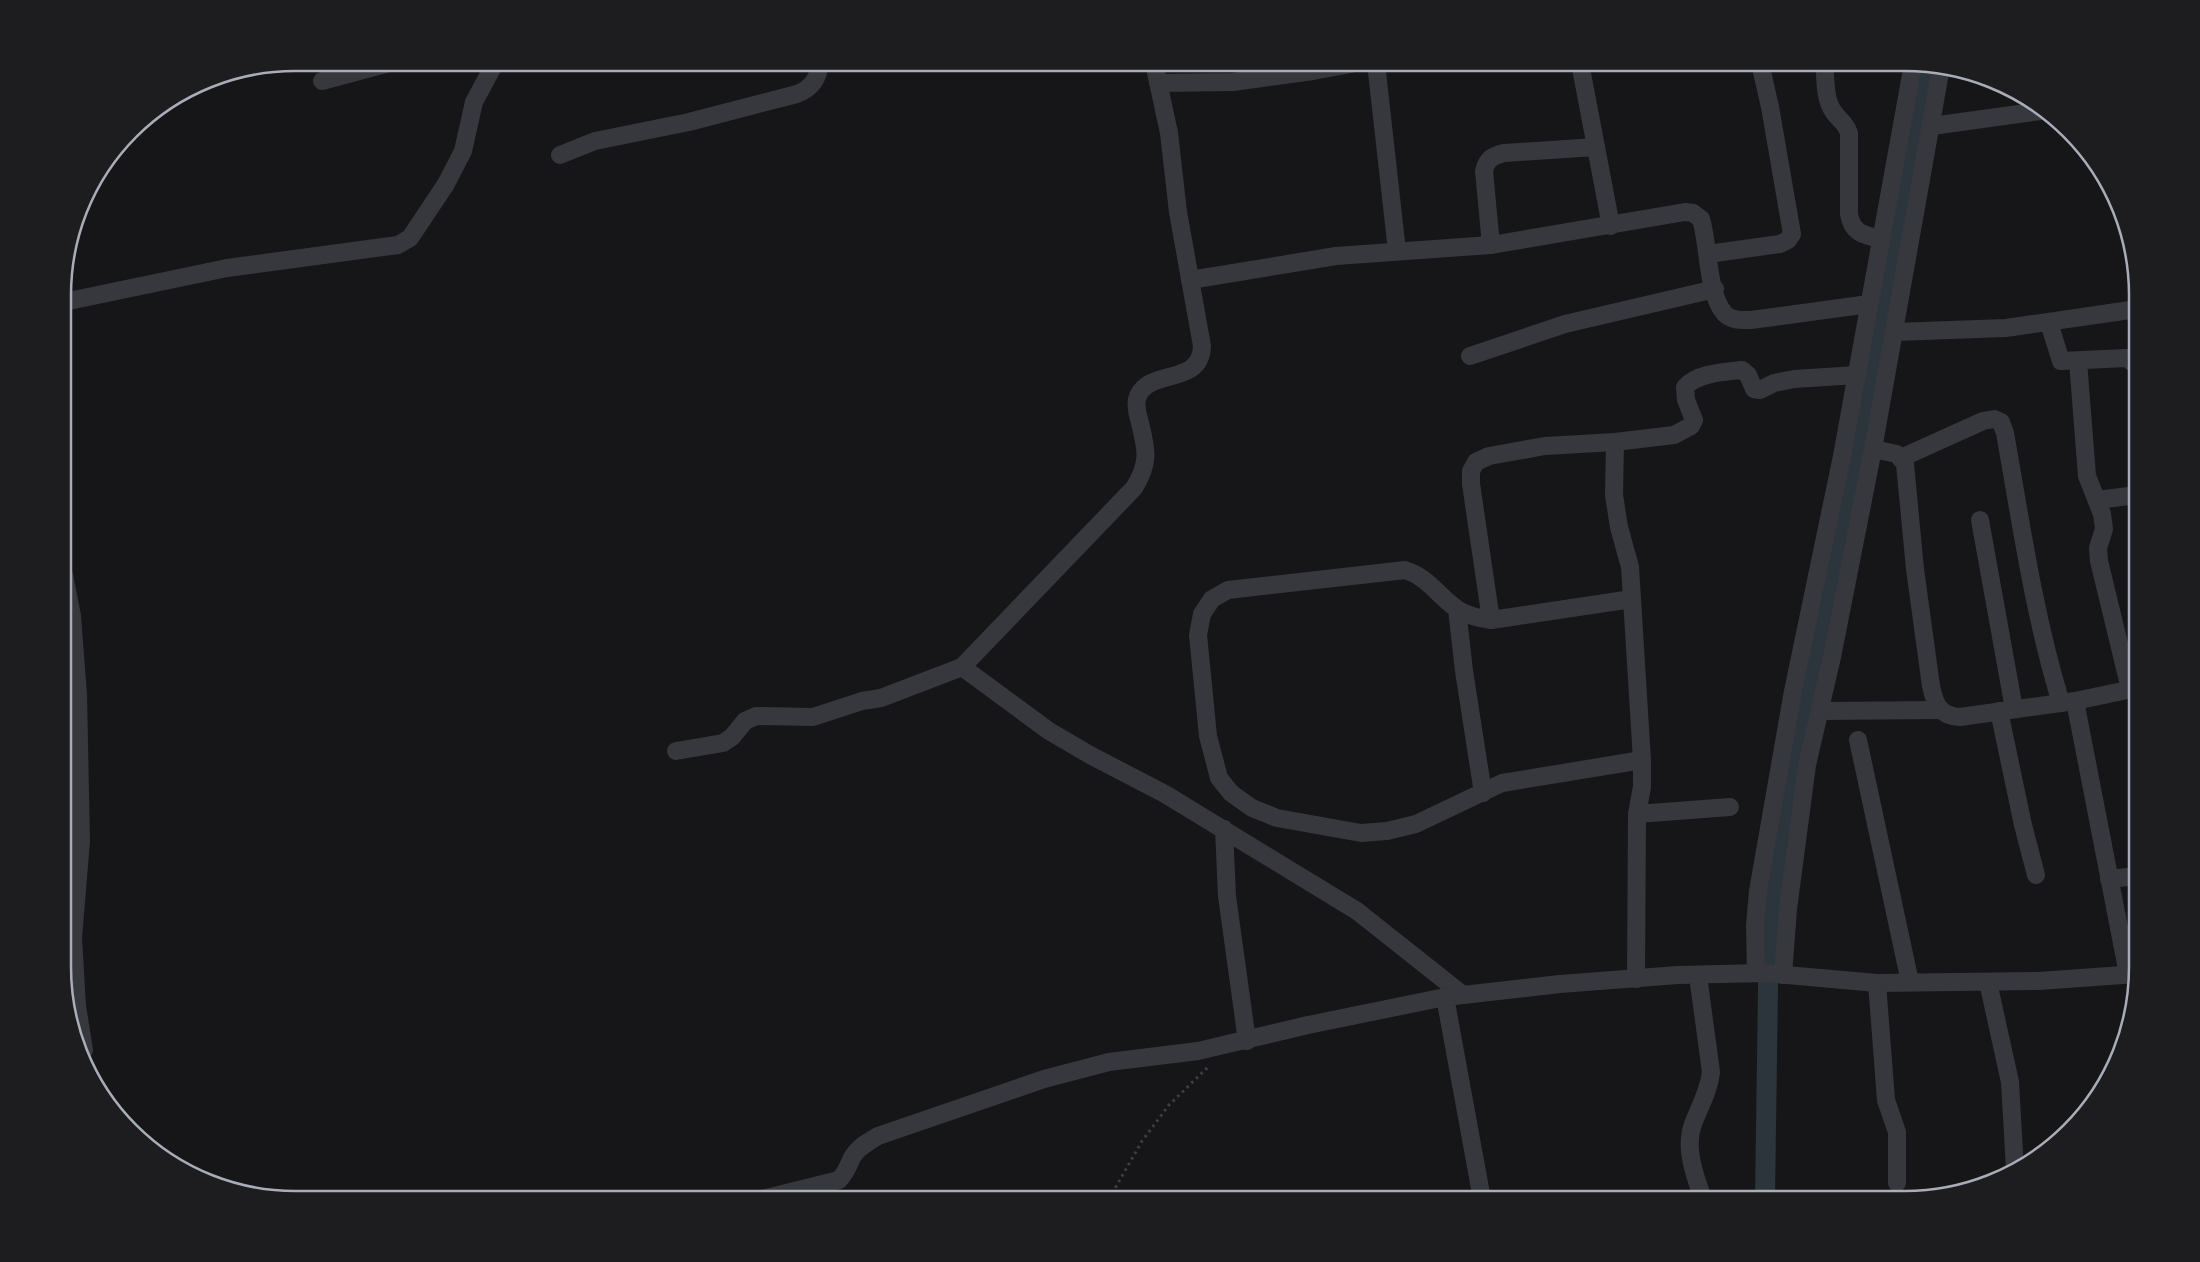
<svg xmlns="http://www.w3.org/2000/svg" width="2200" height="1262" font-family="Barlow,sans-serif">
  <rect width="100%" height="100%" fill="#161618"/>
  <g fill="none" stroke-linecap="round" stroke-linejoin="round">
    <!-- canal -->
    <polyline stroke="#2c353c" stroke-width="20" points="1765,1199 1769,917 1790,787 1841,541 1926,65"/>
    <!-- path -->
    <polyline stroke="#3d3f44" stroke-width="3" stroke-dasharray="2.5 4" stroke-linecap="butt" points="1109,1199 1142,1141 1169,1105 1208,1067"/>
    <!-- minor -->
    <g stroke="#37383d" stroke-width="18">
      <polyline points="1376,63 1397,251"/>
      <polyline points="1580,63 1611,226"/>
      <path d="M1824 63C1826 77 1824 98 1833 111 1838 119 1846 123 1849 133V214C1852 233 1863 235 1881 239"/>
      <polyline points="322,81 389,63"/>
      <polyline points="1158,83 1233,82 1313,71 1356,63"/>
      <polyline points="1932,126 2040,111"/>
      <path d="M560 155 595 141 689 122 797 94C812 88 818 79 820 63"/>
      <path d="M1491 245 1484 171C1487 158 1493 156 1504 153L1596 147"/>
      <polyline points="1708,254 1780,244 1788,240 1792,234 1770,107 1760,63"/>
      <path d="M1190 280 1336 256 1491 245 1685 212 1693 213 1701 219C1709 245 1707 295 1725 314 1732 321 1742 320 1751 320L1869 304"/>
      <polyline points="64,302 227,268 398,245 410,238 446,184 463,151 474,102 495,63"/>
      <polyline points="2049,323 2061,361 2127,358 2137,366"/>
      <polyline points="1895,332 2006,328 2137,309"/>
      <polyline points="1470,356 1565,324 1715,289"/>
      <polyline points="2078,361 2087,476 2102,514 2104,529 2098,548 2099,561 2130,689"/>
      <polyline points="1615,442 1614,495 1619,527 1630,567 1642,760 1642,787 1637,814 1636,979"/>
      <path d="M1873 449 1897 454 1905 464 1915 569 1931 686C1935 705 1940 716 1960 717L2075 701 2137 688"/>
      <path d="M1901 458 1983 421 1994 419 2001 422 2005 433C2021 523 2034 615 2061 703"/>
      <polyline points="2097,500 2137,495"/>
      <polyline points="1980,520 2014,709"/>
      <polyline points="64,575 72,616 78,695 81,841 73,938 77,1006 84,1050"/>
      <path d="M1632 599 1491 620C1479 618 1468 616 1457 609 1438 596 1428 577 1405 570L1228 590 1212 599 1202 614 1198 635 1208 736 1219 778 1231 793 1252 808 1277 818 1361 833 1387 831 1416 824 1502 783 1642 760"/>
      <polyline points="1457,609 1464,671 1483,793"/>
      <path d="M1491 620 1471 484V471L1476 462 1489 456 1545 446 1615 442 1674 435 1691 426 1694 420 1686 400 1685 387C1698 373 1724 372 1742 370L1748 375 1754 389 1760 390 1774 383 1794 379 1857 375"/>
      <path d="M962 667 1134 488C1151 461 1146 448 1139 419 1137 412 1135 403 1138 396 1150 368 1201 386 1202 346L1178 212 1169 133 1154 63"/>
      <polyline points="2075,701 2128,974"/>
      <polyline points="1820,711 1940,710"/>
      <polyline points="1999,711 2023,825 2036,875"/>
      <polyline points="1858,740 1910,982"/>
      <polyline points="676,751 723,743 732,737 745,721 756,716 813,717 862,701 881,698 962,667 1049,731 1090,755 1165,794 1357,911 1463,995"/>
      <polyline points="1637,814 1730,807"/>
      <polyline points="1224,829 1227,896 1247,1041"/>
      <polyline points="2109,879 2137,876"/>
      <polyline points="1756,973 1755,925 1758,891 1793,691 1842,456 1913,64"/>
      <polyline points="1783,975 1788,909 1807,765 1832,657 1873,449 1941,67"/>
      <path d="M1698 976 1711 1072C1709 1091 1700 1106 1693 1124 1684 1149 1695 1175 1703 1199"/>
      <polyline points="1988,982 2010,1082 2015,1170"/>
      <polyline points="1877,983 1886,1100 1897,1132 1897,1183"/>
      <polyline points="1445,997 1482,1199"/>
      <path d="M762 1199 839 1180C847 1172 848 1165 853 1156 859 1146 869 1142 878 1136L1044 1079 1109 1062 1198 1051 1308 1025 1445 997 1560 984 1678 975 1764 973 1877 983 2039 981 2137 974"/>
    </g>
  </g>
  <!-- crop -->
  <path d="M0 0H2200V1262H0ZM295 71H1905A224 224 0 0 1 2129 295V967A224 224 0 0 1 1905 1191H295A224 224 0 0 1 71 967V295A224 224 0 0 1 295 71Z" fill="#1d1d20" fill-rule="evenodd"/>
  <path fill="none" stroke="#a8adb8" stroke-width="2.5" d="M295 71H1905A224 224 0 0 1 2129 295V967A224 224 0 0 1 1905 1191H295A224 224 0 0 1 71 967V295A224 224 0 0 1 295 71Z"/>
</svg>
